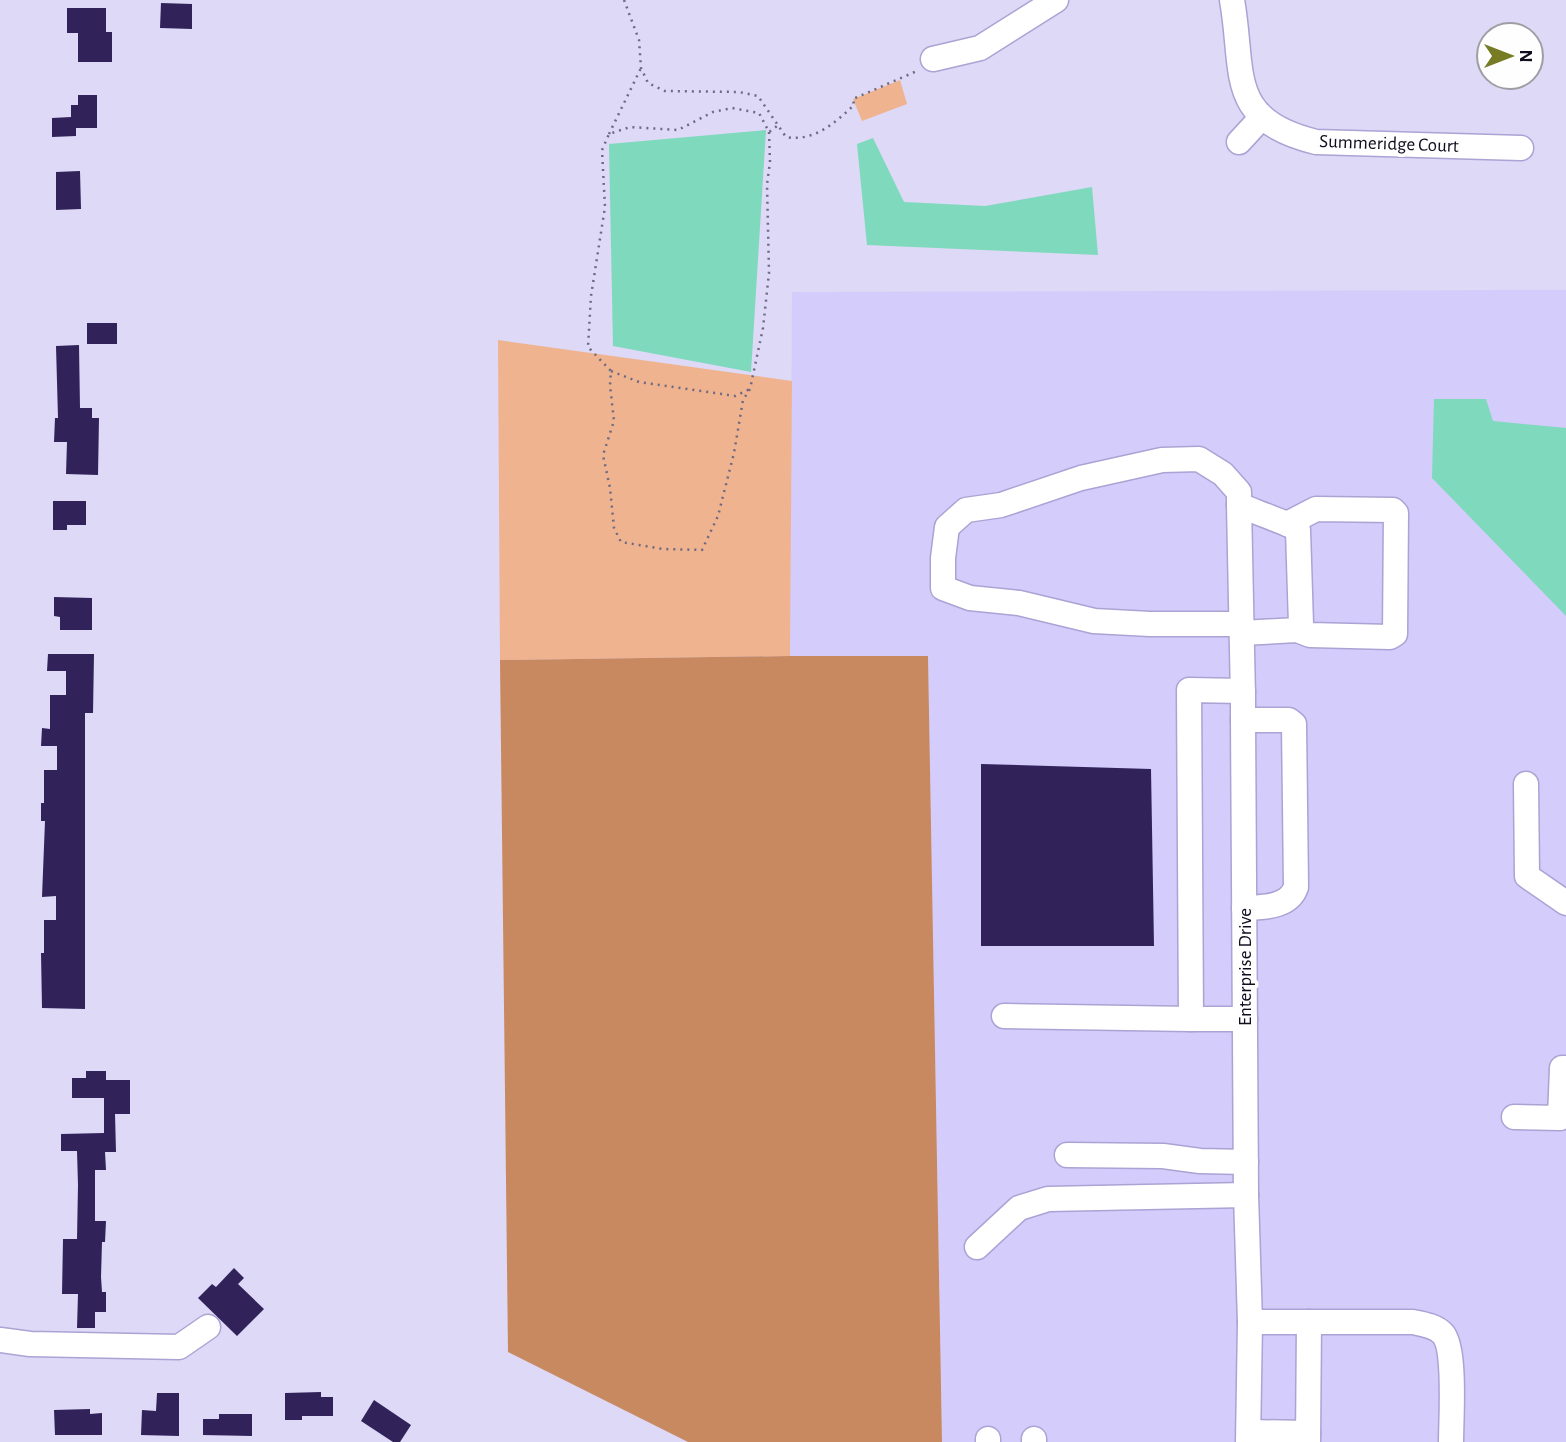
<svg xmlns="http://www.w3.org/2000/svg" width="1566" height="1442" font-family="'Alegreya Sans',sans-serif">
  <rect width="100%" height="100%" fill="#ddd9f7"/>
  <!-- built -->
  <polygon fill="#d4ccfb" points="1566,290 1566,1442 942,1442 928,657 790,656 792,292"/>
  <!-- green -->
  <g fill="#f0b38f">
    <polygon points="900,80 907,104 862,121 853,99"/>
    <polygon points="498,340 792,381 790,656 500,660"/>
  </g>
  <!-- forest -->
  <polygon fill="#c88860" points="790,656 928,656 942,1442 688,1442 508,1352 500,660"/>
  <!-- water -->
  <g fill="#7fd9bd">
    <polygon points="766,130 751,372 613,346 609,144"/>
    <polygon points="873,138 904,202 985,206 1092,187 1098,255 867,245 857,144"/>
    <polygon points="1434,399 1486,399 1493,421 1566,428 1566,616 1432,478"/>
  </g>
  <!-- building -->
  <g fill="#31225a">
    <polygon points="161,3 192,4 192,29 160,28"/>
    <polygon points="67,8 106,8 106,32 112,32 112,62 78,62 78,33 67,33"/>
    <polygon points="78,95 97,95 97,128 76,128 76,136 52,137 52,118 71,117 71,105 78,105"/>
    <polygon points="80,171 81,209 56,210 56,172"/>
    <rect x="87" y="323" width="30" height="21"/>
    <polygon points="79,345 80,408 92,408 92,418 99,418 98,475 66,474 67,442 54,442 55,418 58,418 56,346"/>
    <polygon points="53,501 86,501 86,525 67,525 67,530 53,530"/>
    <polygon points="54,597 92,598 92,630 60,630 60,617 54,616"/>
    <polygon points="48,654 94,654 93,713 85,713 85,1009 42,1008 41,953 44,953 44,920 56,920 56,896 42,897 45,821 41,821 41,803 44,803 44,770 57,770 57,746 41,746 42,728 50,729 50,695 66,695 66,671 47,671"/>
    <polygon points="981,764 1151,769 1154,946 981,946"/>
    <polygon points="86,1071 106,1071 106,1080 130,1080 130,1114 115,1114 116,1152 105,1152 106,1170 95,1170 95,1221 106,1221 105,1242 102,1242 101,1277 102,1292 106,1292 106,1312 95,1312 95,1328 77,1328 78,1294 62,1294 63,1239 77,1239 78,1185 77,1151 61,1151 61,1134 104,1133 104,1098 72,1098 72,1078 86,1078"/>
    <polygon points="234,1268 244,1278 238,1284 264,1309 237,1336 198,1298 212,1284 216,1287"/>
    <polygon points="321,1392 321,1397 333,1397 333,1416 302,1416 302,1420 285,1420 285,1393"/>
    <polygon points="157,1393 179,1393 179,1436 141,1435 142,1410 156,1411"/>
    <polygon points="374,1400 411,1425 400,1442 393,1442 361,1421"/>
    <polygon points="90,1409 90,1414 102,1413 102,1435 55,1435 54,1410"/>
    <polygon points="219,1414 252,1414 252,1436 203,1435 203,1419 219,1419"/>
  </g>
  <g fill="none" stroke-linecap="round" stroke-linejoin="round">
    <!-- minor casing -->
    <g stroke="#aba3d4" stroke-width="27">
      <g id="minor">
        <path d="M1232 0C1245 72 1225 120 1316 142L1521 148"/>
        <polyline points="933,59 980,48 1056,0"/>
        <polyline points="1239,142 1262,117"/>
        <path d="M1239 505C1250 510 1293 525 1298 530L1301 625 1297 630"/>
        <polyline points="1241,624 1150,624 1094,621 1019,603 970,598 943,588 943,558 947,527 966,510 1001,505 1081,478 1162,460 1199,459 1223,474 1239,492 1239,505 1243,698 1243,720 1246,1195 1250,1322 1248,1442"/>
        <polyline points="1242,633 1297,630 1310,635 1390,637 1395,634 1396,513 1393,510 1316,509 1287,524"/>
        <polyline points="1243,691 1189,690 1191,1019 1245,1019"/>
        <path d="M1243 720H1289L1294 724 1296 887C1289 908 1262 907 1244 908"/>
        <polyline points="1526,784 1527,876 1566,903"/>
        <polyline points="1004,1016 1191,1019"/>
        <polyline points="1514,1117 1560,1118 1562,1068 1566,1068"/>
        <polyline points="1067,1155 1163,1156 1200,1161 1246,1162"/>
        <polyline points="977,1247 1019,1208 1048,1199 1246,1195"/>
        <path d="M1250 1322H1413C1423 1324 1436 1326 1443 1334 1456 1349 1451 1420 1451 1442"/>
        <polyline points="0,1340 30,1344 179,1347 208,1327"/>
        <polyline points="1249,1432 1308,1433"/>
        <polyline points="988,1439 988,1442"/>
        <polyline points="1034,1439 1034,1442"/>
        <polyline points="1308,1442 1309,1322"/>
      </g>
    </g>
    <!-- path -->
    <g stroke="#6d6a81" stroke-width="2.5" stroke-dasharray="2 5" stroke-linecap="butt">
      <path d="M624 0 639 40 641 68 648 83 665 91 739 92 758 96 786 137C814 142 835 123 854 105L853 99 917 71"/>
      <polyline points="769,132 770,162 767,184 769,273 763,328 750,389 743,400 734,453 718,516 702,550 663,549 621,542 614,528 610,488 603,455 614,421 610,385 611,371 588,347 591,296 605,207 602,150 609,134 630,127 678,130 713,112 732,108 759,113 769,132 777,126"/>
      <polyline points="609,134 641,68"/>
      <polyline points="611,371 639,382 735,396 750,389"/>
    </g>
    <!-- minor -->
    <use href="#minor" stroke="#fff" stroke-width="24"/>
  </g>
  <g text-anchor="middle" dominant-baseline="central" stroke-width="7" stroke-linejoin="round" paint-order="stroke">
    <!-- street labels -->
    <g font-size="19" fill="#100d1e" stroke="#fefefe">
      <text transform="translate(1389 144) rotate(2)">Summeridge Court</text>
      <text transform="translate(1245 967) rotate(-90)">Enterprise Drive</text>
    </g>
  </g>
  <!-- north arrow -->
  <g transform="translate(1510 56) rotate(90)"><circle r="33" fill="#fefefe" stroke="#9f9ea4" stroke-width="2"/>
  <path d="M0-5L12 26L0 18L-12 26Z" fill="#777b24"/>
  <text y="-10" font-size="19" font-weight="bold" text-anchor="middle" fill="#100d1e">N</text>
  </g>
</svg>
